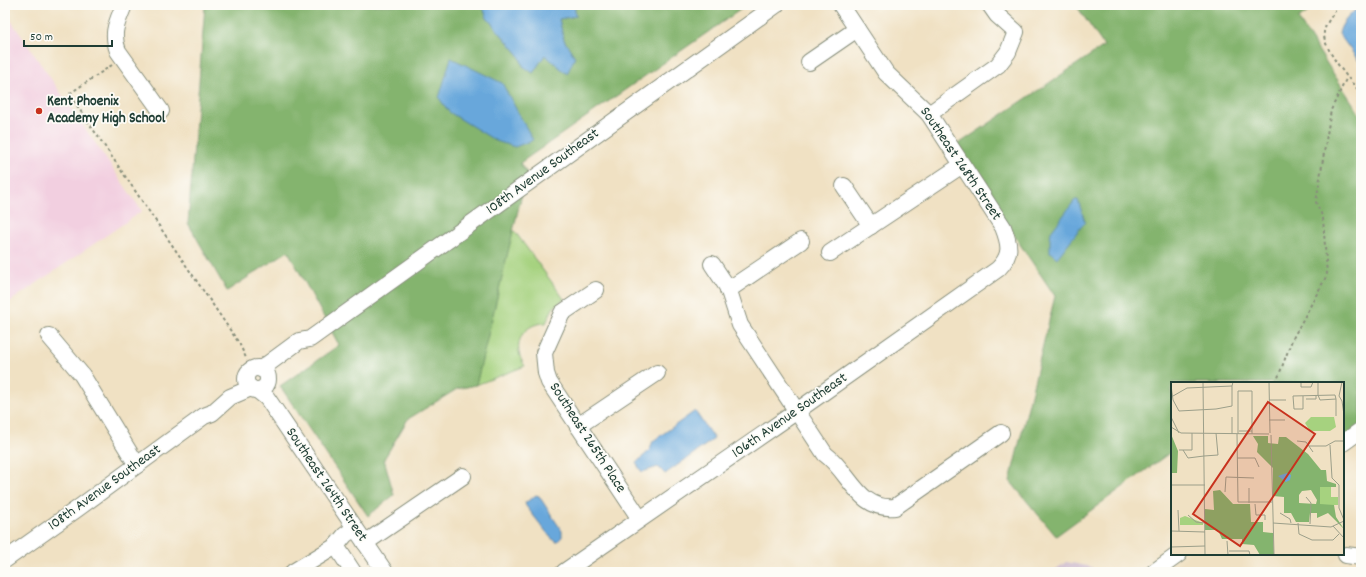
<svg xmlns="http://www.w3.org/2000/svg" width="1366" height="577" font-family="Dekko,sans-serif">
  <rect width="100%" height="100%" fill="#fdfcf7"/>
  <filter id="ink" filterUnits="userSpaceOnUse"><feTurbulence type="fractalNoise" baseFrequency=".025" numOctaves="2"/><feDisplacementMap in="SourceGraphic" scale="8" xChannelSelector="R" yChannelSelector="G"/><feConvolveMatrix kernelMatrix="1 2 1 2 8 2 1 2 1" color-interpolation-filters="sRGB"/></filter>
  <filter id="wash" filterUnits="userSpaceOnUse"><feTurbulence type="fractalNoise" baseFrequency=".012" numOctaves="4" result="noise"/><feDisplacementMap in="SourceGraphic" scale="16" xChannelSelector="R" yChannelSelector="G"/><feGaussianBlur stdDeviation="0.9" result="paint"/><feColorMatrix in="noise" values="0 0 0 0 0 0 0 0 0 0 0 0 0 0 0 0 0 1.4 0 .05"/><feComposite in="paint" operator="in"/></filter>
  <g filter="url(#wash)">
    <rect width="100%" height="100%" fill="#f0e1c3"/>
    <!-- built -->
    <polygon fill="#f2cfe0" points="5,12 142,211 5,305"/>
    <!-- industrial -->
    <polygon fill="#cfbdcf" points="1066,562 1092,567 1095,572 1052,572"/>
    <!-- green -->
    <path fill="#a6d27f" stroke="#62885a" d="M513 229 564 299 553 308 546 323C521 323 511 347 525 366L476 385Z"/>
    <!-- forest -->
    <g fill="#84b46e" stroke="#527851">
      <polygon points="205,5 482,5 487,18 519,55 523,66 533,73 545,55 575,57 564,40 559,19 576,16 574,5 747,5 520,163 527,173 476,385 457,389 408,419 384,459 394,495 368,516 280,386 339,345 288,251 227,291 188,223"/>
      <polygon points="1076,5 1318,5 1298,19 1361,116 1361,261 1356,270 1361,278 1361,430 1343,442 1343,383 1172,383 1172,451 1056,536 1010,481 1055,296 954,147 1104,46"/>
    </g>
    <!-- water -->
    <g fill="#68a7db" stroke="#447288">
      <polygon points="482,5 574,5 576,16 559,19 564,40 575,57 567,74 545,55 533,73 523,66 519,55 487,18"/>
      <path d="M1361 5V64L1339 34C1340 23 1353 12 1361 5Z"/>
      <polygon points="451,58 502,83 533,140 515,147 496,141 449,112 439,98"/>
      <polygon points="1075,200 1078,200 1085,222 1057,258 1050,252 1050,238 1051,232"/>
      <polygon points="695,411 714,439 665,474 658,467 642,472 636,463 649,451 653,441"/>
      <polygon points="536,495 539,496 562,531 562,537 557,542 551,538 526,506 525,503"/>
    </g>
  </g>
  <g filter="url(#ink)">
    <g fill="none" stroke-linecap="round" stroke-linejoin="round">
      <!-- minor casing -->
      <g stroke="#888f7c" stroke-width="18">
        <g id="minor">
          <path d="M124 5C117 23 111 32 118 51L161 111"/>
          <polyline points="809,62 857,29"/>
          <polyline points="929,114 998,65 1008,52 1016,32 997,15 990,5"/>
          <polyline points="844,186 871,226"/>
          <polyline points="830,253 962,165"/>
          <path d="M712 264 728 288 740 325 825 454C850 472 858 511 895 507L1001 433"/>
          <polyline points="596,290 562,313 544,353 546,373 549,382 640,519"/>
          <polyline points="728,290 801,241"/>
          <polyline points="49,336 82,375 137,465"/>
          <circle cx="257" cy="379" r="11"/>
          <polyline points="261,369 299,341 310,339 776,5"/>
          <polyline points="257,390 267,398 385,572"/>
          <polyline points="578,426 657,373"/>
          <polyline points="1343,443 1361,430"/>
          <polyline points="365,543 463,476"/>
          <polyline points="336,546 353,572"/>
          <polyline points="1346,555 1361,557"/>
          <polyline points="5,560 77,509 204,416 212,413 230,397 251,388"/>
          <polyline points="293,572 336,546 345,535 355,528"/>
          <path d="M564 572 797 411 998 269C1012 255 1010 245 1003 227L929 114 886 73 841 5"/>
          <polyline points="1154,572 1179,554"/>
        </g>
      </g>
      <!-- path -->
      <g stroke="#888f7c" stroke-width="2" stroke-dasharray="3 3" stroke-linecap="butt">
        <path d="M1339 5C1334 13 1325 24 1324 32 1322 48 1350 81 1361 93"/>
        <polyline points="112,65 69,94 239,343 247,360"/>
        <polyline points="1276,383 1292,340 1327,275 1323,218 1316,202 1331,110 1347,77"/>
      </g>
      <!-- minor -->
      <use href="#minor" stroke="#fff" stroke-width="16"/>
    </g>
  </g>
  <!-- markers -->
  <circle fill="#c8321e" stroke="#fdfcf7" stroke-width="1.5" cx="39" cy="111" r="4"/>
  <g text-anchor="middle" dominant-baseline="central" stroke-width="3.5" stroke-linejoin="round" paint-order="stroke">
    <!-- poi labels -->
    <g font-size="15" font-weight="bold" fill="#1f3d34" stroke="#fdfcf7" text-anchor="start">
      <text x="47" y="102">Kent Phoenix<tspan x="47" dy="17">Academy High School</tspan></text>
    </g>
    <!-- street labels -->
    <g font-size="15" fill="#1f3d34" stroke="#fdfcf7">
      <text transform="translate(960 164) rotate(56)">Southeast 268th Street</text>
      <text transform="translate(543 172) rotate(-36)">108th Avenue Southeast</text>
      <text transform="translate(790 416) rotate(-35)">106th Avenue Southeast</text>
      <text transform="translate(587 438) rotate(57)">Southeast 265th Place</text>
      <text transform="translate(326 485) rotate(56)">Southeast 264th Street</text>
      <text transform="translate(105 488) rotate(-36)">108th Avenue Southeast</text>
    </g>
  </g>
  <!-- overview -->
  <g transform="translate(1171 382)">
    <rect width="173" height="173" fill="#f0e1c3"/>
    <path d="M140 35H163L165 45 159 49H139L134 41ZM149 105H160V115H167V123H149ZM14 134 32 141V143H9V136Z" fill="#a6d27f"/>
    <path d="M0 52 7 69 6 91H0ZM82 54H97V61L107 62 108 55H115L137 72 150 88H155L156 99 165 102V105H149V122L163 123 165 135 173 147 157 131 146 136V131H139L138 140H125L120 131H113V115L102 114V86L86 70 87 62ZM140 108 146 118 145 122 128 121V113L131 109ZM49 108 62 122H79L80 140H92V150L102 151 103 173H89L83 163 71 162V157H51L47 148H34V127L43 128 42 109Z" fill="#84b46e" fill-rule="evenodd"/>
    <path d="M116 91 120 93 119 98 115 100 107 94Z" fill="#68a7db"/>
    <path fill="none" stroke="#9c9f8a" stroke-width="1" d="M32 0 34 173M98 0 99 51M130 0V5H140L142 0M147 0V13M171 0 168 14 171 19 173 33M0 3 2 18 8 29 45 27 61 24V4M2 14 16 6 61 4 62 0M132 14V27H123L122 14 164 13 165 17 149 18 147 13M135 17H145V13M165 17V34M98 18H115M0 35 8 51M61 35V52M98 38H114M0 45 10 51 98 52M68 49H81M66 52 67 120H101M67 52V9H81V52M100 53 103 173M126 59 135 60 142 70M159 63 161 96 168 103V126L173 138M138 64H155L164 59H173M8 68H21V51M12 68 17 76 33 74M33 74 47 73 45 51M66 76H84L88 85M0 103H34M54 110 55 95 83 96M135 115 140 121 139 142M78 121V106M84 122 85 133H94V138M7 128 8 149M109 131 119 137 120 141M17 133 25 140 34 141M102 141 160 145 173 139M127 141 128 152 141 158H162L168 152M162 144 173 156M0 149 34 150M56 159 57 173M0 165 34 164M58 169H78L79 173"/>
    <path fill="#c8321e" fill-opacity="0.15" stroke="#c8321e" stroke-width="2" d="M97 20 144 52 69 164 22 132Z"/>
    <rect width="173" height="173" fill="none" stroke="#1f3d34" stroke-width="2"/>
  </g>
  <!-- margin -->
  <rect width="1366" height="577" fill="none" stroke="#fdfcf7" stroke-width="20"/>
  <!-- scale -->
  <path d="M24 40v6h88v-6" fill="none" stroke="#1f3d34" stroke-width="2"/>
  <text x="30" y="40" font-size="12" fill="#1f3d34" stroke="#fdfcf7" stroke-width="3" paint-order="stroke">50 m</text>
</svg>
